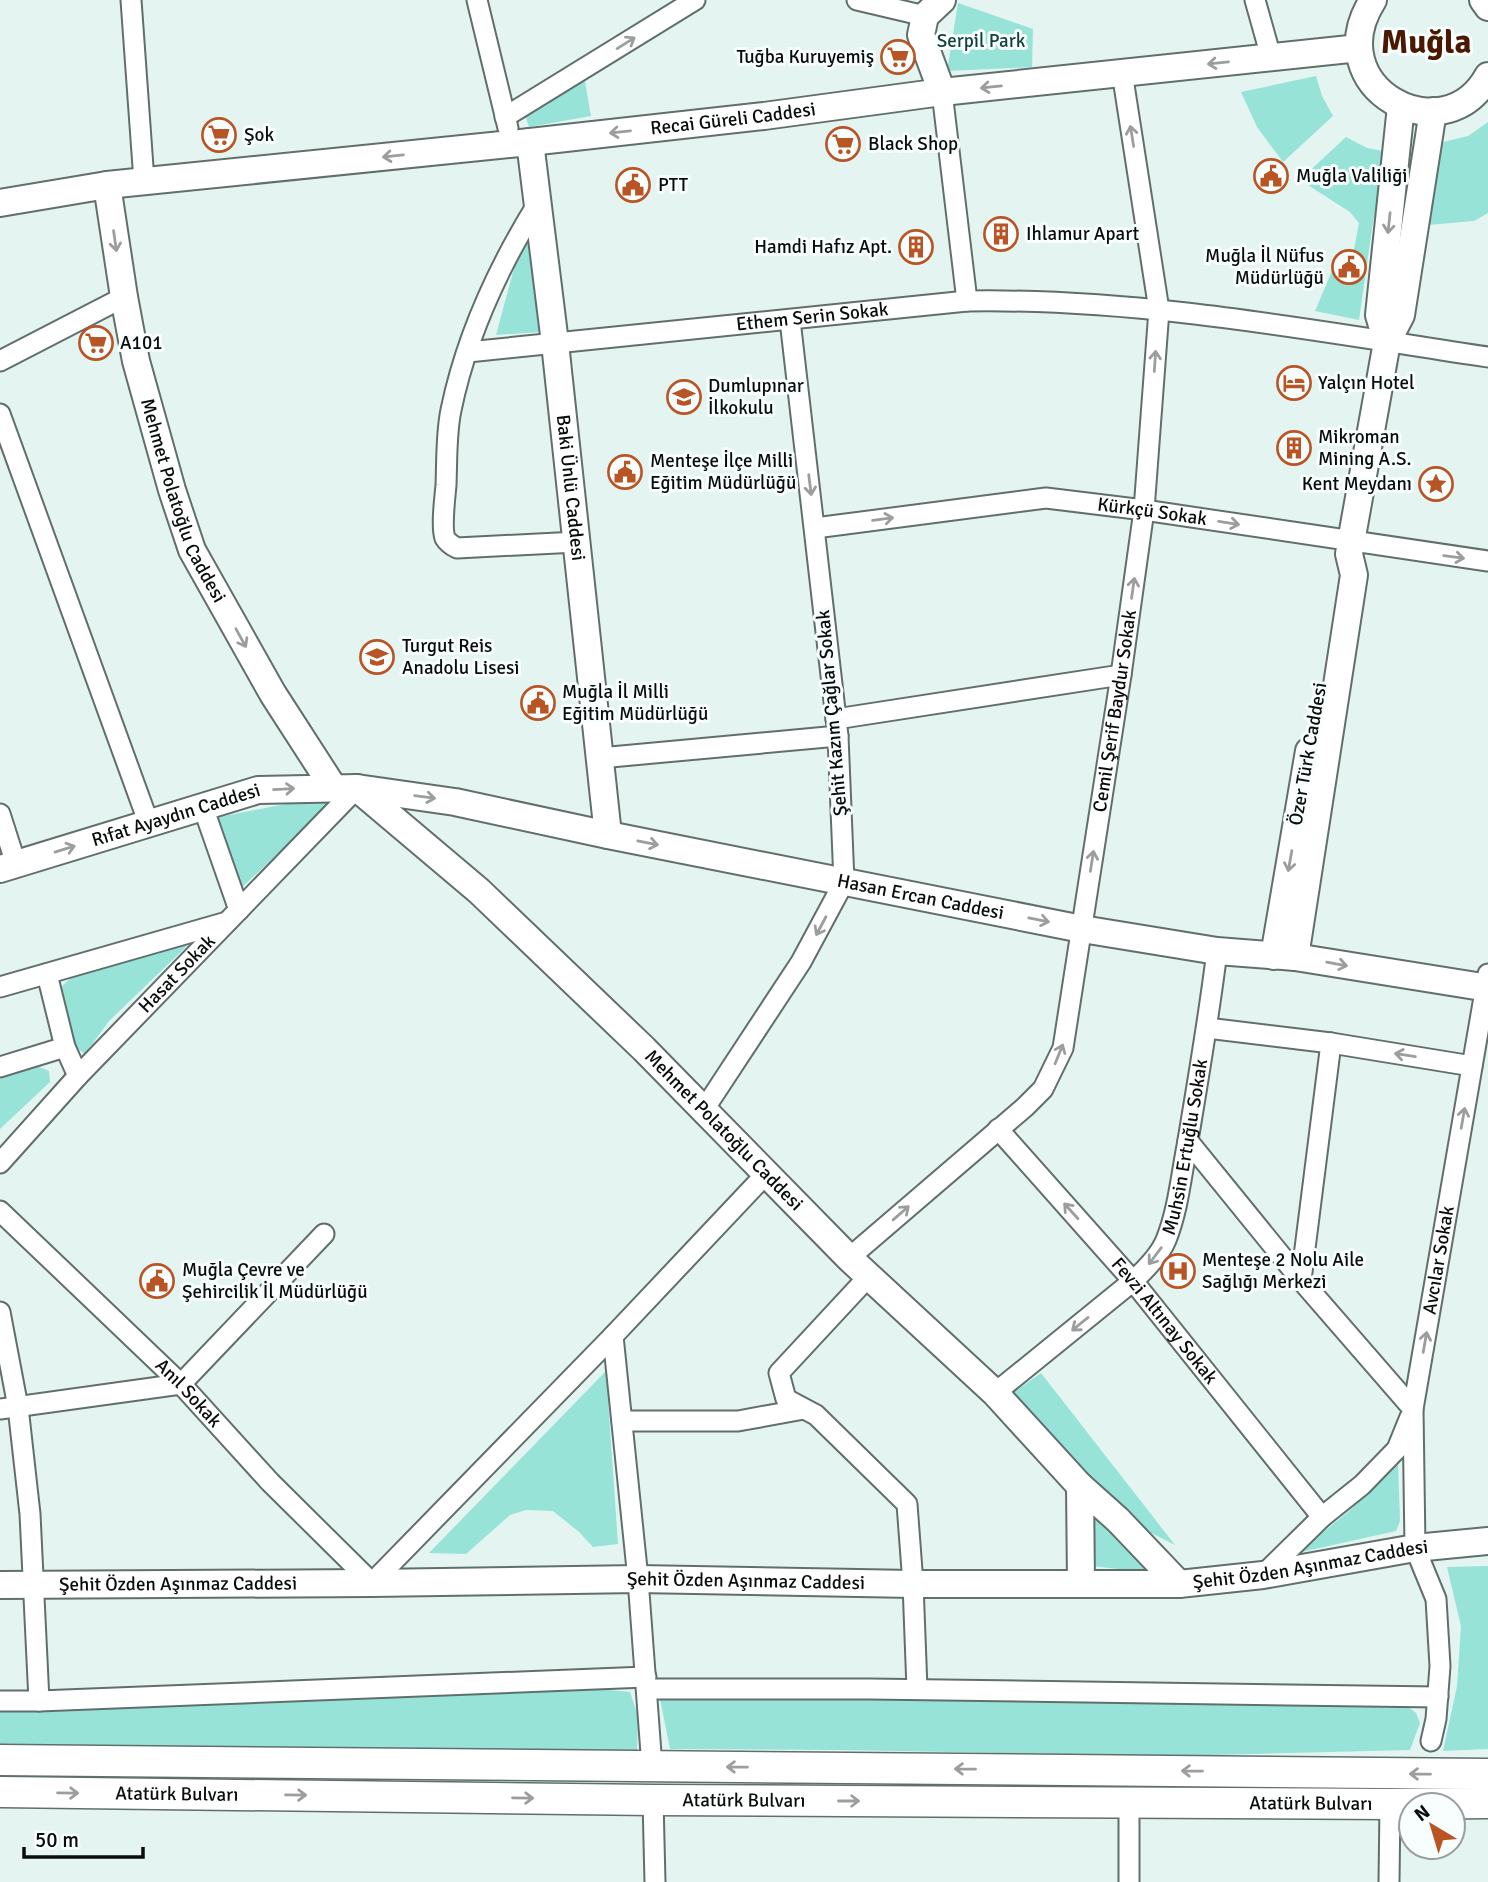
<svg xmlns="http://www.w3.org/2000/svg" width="1488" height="1882" font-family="Signika,sans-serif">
  <rect width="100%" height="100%" fill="#e4f4f1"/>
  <!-- green -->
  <g fill="#97e3d8">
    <polygon points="958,3 1033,29 1032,67 947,71"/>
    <polygon points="584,76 591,116 529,127 524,112"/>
    <polygon points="1316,76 1322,96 1333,116 1283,162 1257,127 1241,92"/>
    <polygon points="1488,122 1488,213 1474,221 1428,225 1439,143 1468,136"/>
    <polygon points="1346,137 1367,148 1388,152 1373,222 1359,320 1315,311 1337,259 1352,260 1359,223 1350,212 1300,180"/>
    <polygon points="529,240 541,332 496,335 516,261"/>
    <polygon points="316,798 334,801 239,890 214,818"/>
    <polygon points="180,946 187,946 109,1021 85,1054 76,1048 61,987 72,977"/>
    <polygon points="39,1067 49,1071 50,1082 0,1129 0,1079"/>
    <polygon points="606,1371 618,1544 593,1547 579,1532 553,1511 526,1510 510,1515 466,1554 429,1553"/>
    <polygon points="1041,1373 1175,1545 1149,1532 1008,1396"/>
    <polygon points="1398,1464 1400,1521 1396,1531 1297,1553 1348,1512"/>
    <polygon points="1093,1512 1148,1570 1144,1572 1092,1566"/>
    <polygon points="1488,1566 1488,1749 1443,1751 1457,1686 1461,1626 1447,1567"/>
    <polygon points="590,1688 630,1692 638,1716 637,1752 0,1747 0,1710 387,1698"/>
    <polygon points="659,1694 1007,1702 1366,1706 1406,1705 1416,1713 1420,1723 1410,1750 1169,1756 839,1750 670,1749"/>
  </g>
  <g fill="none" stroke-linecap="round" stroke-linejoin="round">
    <!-- street casing -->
    <g stroke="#616f6c" stroke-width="23">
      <g id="street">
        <polyline points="131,0 144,181"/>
        <polyline points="477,0 508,128"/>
        <polyline points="857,0 925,16"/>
        <polyline points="1255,0 1271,57"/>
        <polyline points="942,92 967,301"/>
        <polyline points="505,117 695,0"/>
        <path d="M538 203C499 266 466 337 451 410 446 434 447 460 446 485 445 497 441 527 445 538 448 543 453 546 457 548L577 542"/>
        <path id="s1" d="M468 352 967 301C1142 298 1315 331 1488 357"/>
        <polyline points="0,361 124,297"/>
        <polyline points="0,414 149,824"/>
        <path id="s2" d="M815 528 1046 498 1144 510 1488 561"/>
        <polyline points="836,719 1121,675"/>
        <polyline points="600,758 838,736"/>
        <polyline points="203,807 239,910"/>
        <polyline points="0,814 16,864"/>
        <polyline points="47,974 65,1047 78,1076"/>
        <polyline points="0,987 227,922"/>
        <polyline points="1207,1028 1331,1043 1472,1066"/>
        <polyline points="0,1067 65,1047"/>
        <polyline points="703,1111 801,962 844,882 838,736 790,320"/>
        <path id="s3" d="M998 1129 1133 1281 1322 1517"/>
        <polyline points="1188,1141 1301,1280 1413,1409"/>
        <path id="s4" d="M0 1163 78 1076 357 788"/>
        <path id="s5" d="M0 1211 181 1384 270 1482 372 1583 613 1336 765 1175"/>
        <path id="s6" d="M849 1258 1025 1107 1043 1089 1063 1048 1121 675 1144 510 1159 310 1122 72"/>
        <polyline points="869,1276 779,1373 786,1399 816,1415 907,1504 913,1584 917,1689"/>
        <polyline points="1301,1280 1331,1043"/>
        <polyline points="0,1312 18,1407 30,1514 39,1701"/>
        <polyline points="613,1336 638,1579 652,1767"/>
        <path id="s7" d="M995 1393 1133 1281C1145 1270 1160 1255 1166 1240 1178 1210 1181 1177 1187 1146 1198 1081 1209 1016 1217 951"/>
        <polyline points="0,1409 181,1384 324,1234"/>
        <polyline points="622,1421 738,1421 804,1409"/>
        <polyline points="1263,1575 1322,1517 1362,1485 1397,1449 1410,1417"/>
        <polyline points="647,1689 870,1689 1438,1697"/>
        <polyline points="0,1701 39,1701 646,1677"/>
        <path id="s8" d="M1431 1741 1436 1719 1440 1666 1436 1599 1415 1548 1413 1409 1488 974"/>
        <polyline points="653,1800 655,1882"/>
        <polyline points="1129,1882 1129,1802"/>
        <polyline points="1389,1882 1390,1804"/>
      </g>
    </g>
    <!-- secondary casing -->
    <g stroke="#616f6c" stroke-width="30">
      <g id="secondary">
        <polyline points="942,0 925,16 921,35 942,92"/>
        <path d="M1373 0C1317 88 1444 156 1488 76"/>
        <polyline points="1483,0 1488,7"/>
        <path id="s9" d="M530 142 555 343 608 835"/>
        <path id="s10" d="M107 185 124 297 136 361 172 490 192 550 273 694 333 787"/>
        <path id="s11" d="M0 203 107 185 530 142 764 116 942 92 1359 48"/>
        <polyline points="1387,342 1379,315 1401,106"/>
        <path id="s12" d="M357 788 479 891 644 1049 849 1258 995 1393 1080 1486"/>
        <path id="s13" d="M0 869 258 790 357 788 455 802 608 835 1082 929 1217 951 1295 957 1488 988"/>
        <polyline points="1274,956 1309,751"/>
        <polyline points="1295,957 1354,575 1349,554 1351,542 1387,342 1401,315 1433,111"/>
        <polyline points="1081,1583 1080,1486 1118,1520 1179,1584"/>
        <path id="s14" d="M0 1585 372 1583 638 1579 913 1584H1179L1263 1575 1415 1548 1488 1541"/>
      </g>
    </g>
    <!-- primary casing -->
    <g stroke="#616f6c" stroke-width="33">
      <g id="primary">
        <polyline points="0,1760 1488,1774"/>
        <path id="s15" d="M0 1792 653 1800 1390 1804 1488 1803"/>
      </g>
    </g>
    <!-- street -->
    <use href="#street" stroke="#fff" stroke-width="19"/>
    <!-- secondary -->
    <use href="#secondary" stroke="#fff" stroke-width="26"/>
    <!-- primary -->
    <use href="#primary" stroke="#fff" stroke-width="30"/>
  </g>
  <!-- one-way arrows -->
  <defs><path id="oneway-shaft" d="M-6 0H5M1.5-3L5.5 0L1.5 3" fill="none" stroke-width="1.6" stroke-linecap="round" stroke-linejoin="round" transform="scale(1.75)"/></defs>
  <g stroke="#9c9e9e">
    <use href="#oneway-shaft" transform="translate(626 43) rotate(-32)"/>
    <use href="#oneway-shaft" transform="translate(1218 63) rotate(174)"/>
    <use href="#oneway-shaft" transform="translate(991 87) rotate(174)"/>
    <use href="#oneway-shaft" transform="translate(620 132) rotate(174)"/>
    <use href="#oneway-shaft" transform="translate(1132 136) rotate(-99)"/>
    <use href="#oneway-shaft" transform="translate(393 156) rotate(174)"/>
    <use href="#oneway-shaft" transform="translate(1389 223) rotate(96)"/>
    <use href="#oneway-shaft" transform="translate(115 241) rotate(82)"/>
    <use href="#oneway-shaft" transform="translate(1155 361) rotate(-86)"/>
    <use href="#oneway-shaft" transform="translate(810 485) rotate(83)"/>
    <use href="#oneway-shaft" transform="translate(883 519) rotate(-8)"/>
    <use href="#oneway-shaft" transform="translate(1229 523) rotate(9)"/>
    <use href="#oneway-shaft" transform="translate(1454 557) rotate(8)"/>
    <use href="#oneway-shaft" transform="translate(1133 588) rotate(-82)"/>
    <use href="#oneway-shaft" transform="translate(241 638) rotate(61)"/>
    <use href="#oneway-shaft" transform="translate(284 789) rotate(-3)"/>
    <use href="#oneway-shaft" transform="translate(425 797) rotate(8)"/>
    <use href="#oneway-shaft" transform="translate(648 843) rotate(11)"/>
    <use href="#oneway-shaft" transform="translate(65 849) rotate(-17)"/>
    <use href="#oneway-shaft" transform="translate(1092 861) rotate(-81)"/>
    <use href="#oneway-shaft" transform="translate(1290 861) rotate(100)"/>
    <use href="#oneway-shaft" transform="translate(1039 920) rotate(11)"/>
    <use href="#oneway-shaft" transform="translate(821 926) rotate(118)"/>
    <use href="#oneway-shaft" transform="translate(1337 964) rotate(10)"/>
    <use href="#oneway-shaft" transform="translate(1059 1054) rotate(-68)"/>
    <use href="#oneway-shaft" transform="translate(1405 1055) rotate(-171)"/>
    <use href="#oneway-shaft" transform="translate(1463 1118) rotate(-80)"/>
    <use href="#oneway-shaft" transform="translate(1071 1211) rotate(-132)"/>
    <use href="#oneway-shaft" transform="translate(901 1213) rotate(-41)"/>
    <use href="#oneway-shaft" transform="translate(1155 1256) rotate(127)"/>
    <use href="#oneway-shaft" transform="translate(1080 1324) rotate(141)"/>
    <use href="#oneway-shaft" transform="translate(1425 1342) rotate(-80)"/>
    <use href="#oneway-shaft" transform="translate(737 1767) rotate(-179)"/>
    <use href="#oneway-shaft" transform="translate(965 1769) rotate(-179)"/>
    <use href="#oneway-shaft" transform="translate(1192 1771) rotate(-179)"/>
    <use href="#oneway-shaft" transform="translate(1420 1774) rotate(-179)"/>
    <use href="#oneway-shaft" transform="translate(68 1793) rotate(1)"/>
    <use href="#oneway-shaft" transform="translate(296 1795) rotate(1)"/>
    <use href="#oneway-shaft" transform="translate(523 1798) rotate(1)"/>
    <use href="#oneway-shaft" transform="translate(849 1801)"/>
  </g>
  <!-- icons -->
  <defs>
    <g id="supermarket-ring" transform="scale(1.75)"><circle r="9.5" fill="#f8fefd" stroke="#b95424" stroke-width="1.5"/><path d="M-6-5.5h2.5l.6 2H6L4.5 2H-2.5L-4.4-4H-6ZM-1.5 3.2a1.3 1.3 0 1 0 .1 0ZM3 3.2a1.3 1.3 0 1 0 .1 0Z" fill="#b95424"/></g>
    <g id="civic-ring" transform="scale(1.75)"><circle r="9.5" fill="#f8fefd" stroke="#b95424" stroke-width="1.5"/><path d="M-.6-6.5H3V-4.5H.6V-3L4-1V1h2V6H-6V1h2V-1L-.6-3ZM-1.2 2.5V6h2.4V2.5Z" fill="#b95424"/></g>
    <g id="building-ring" transform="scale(1.75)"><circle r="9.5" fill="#f8fefd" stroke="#b95424" stroke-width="1.5"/><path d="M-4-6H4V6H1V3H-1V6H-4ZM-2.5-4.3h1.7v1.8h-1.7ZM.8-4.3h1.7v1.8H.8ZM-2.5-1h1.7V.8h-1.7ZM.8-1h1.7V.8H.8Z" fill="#b95424"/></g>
    <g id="hotel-ring" transform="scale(1.75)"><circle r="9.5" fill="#f8fefd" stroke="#b95424" stroke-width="1.5"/><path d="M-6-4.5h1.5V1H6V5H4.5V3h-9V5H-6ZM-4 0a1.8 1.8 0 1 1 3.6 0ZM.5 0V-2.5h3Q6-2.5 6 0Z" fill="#b95424"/></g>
    <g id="school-ring" transform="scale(1.75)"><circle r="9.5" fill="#f8fefd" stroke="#b95424" stroke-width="1.5"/><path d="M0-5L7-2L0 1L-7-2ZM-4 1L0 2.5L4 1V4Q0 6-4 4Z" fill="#b95424"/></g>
    <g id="sight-ring" transform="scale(1.75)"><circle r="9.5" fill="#f8fefd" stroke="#b95424" stroke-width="1.5"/><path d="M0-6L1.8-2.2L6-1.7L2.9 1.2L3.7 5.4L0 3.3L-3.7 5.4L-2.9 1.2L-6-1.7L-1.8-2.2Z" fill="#b95424"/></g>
    <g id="hospital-ring" transform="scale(1.75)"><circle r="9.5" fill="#f8fefd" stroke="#b95424" stroke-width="1.5"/><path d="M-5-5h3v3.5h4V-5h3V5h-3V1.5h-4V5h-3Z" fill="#b95424"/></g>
  </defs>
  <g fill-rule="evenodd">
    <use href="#supermarket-ring" x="898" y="57"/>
    <use href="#supermarket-ring" x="219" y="135"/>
    <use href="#supermarket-ring" x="843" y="144"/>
    <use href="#civic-ring" x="1271" y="176"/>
    <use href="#civic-ring" x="633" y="185"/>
    <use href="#building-ring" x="1001" y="234"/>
    <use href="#building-ring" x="916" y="247"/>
    <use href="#civic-ring" x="1349" y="267"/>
    <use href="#supermarket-ring" x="96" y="343"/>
    <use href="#hotel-ring" x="1294" y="383"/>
    <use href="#school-ring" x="684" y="397"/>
    <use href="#building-ring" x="1294" y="448"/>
    <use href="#civic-ring" x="625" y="472"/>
    <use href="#sight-ring" x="1436" y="484"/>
    <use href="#school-ring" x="377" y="657"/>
    <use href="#civic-ring" x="538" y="703"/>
    <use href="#hospital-ring" x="1178" y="1271"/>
    <use href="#civic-ring" x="157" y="1281"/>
  </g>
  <g text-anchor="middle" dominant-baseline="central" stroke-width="6" stroke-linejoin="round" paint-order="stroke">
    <!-- park labels -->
    <g font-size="19" fill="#12413b" stroke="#f8fefd">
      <text x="981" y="41">Serpil Park</text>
    </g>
    <!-- poi labels -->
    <g font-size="19" fill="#080d0c" stroke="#f8fefd" text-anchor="start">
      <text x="874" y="57" text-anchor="end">Tuğba Kuruyemiş</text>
      <text x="244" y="135">Şok</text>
      <text x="868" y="144">Black Shop</text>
      <text x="1296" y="176">Muğla Valiliği</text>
      <text x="658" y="185">PTT</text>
      <text x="1026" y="234">Ihlamur Apart</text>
      <text x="892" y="247" text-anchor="end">Hamdi Hafız Apt.</text>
      <text x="1324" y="256" text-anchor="end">Muğla İl Nüfus<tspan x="1324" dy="22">Müdürlüğü</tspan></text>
      <text x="120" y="343">A101</text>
      <text x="1318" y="383">Yalçın Hotel</text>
      <text x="708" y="386">Dumlupınar<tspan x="708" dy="22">İlkokulu</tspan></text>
      <text x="1318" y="437">Mikroman<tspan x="1318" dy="22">Mining A.S.</tspan></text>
      <text x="650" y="461">Menteşe İlçe Milli<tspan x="650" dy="22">Eğitim Müdürlüğü</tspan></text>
      <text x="1412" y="484" text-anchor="end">Kent Meydanı</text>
      <text x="402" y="646">Turgut Reis<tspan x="402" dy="22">Anadolu Lisesi</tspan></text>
      <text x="562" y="692">Muğla İl Milli<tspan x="562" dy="22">Eğitim Müdürlüğü</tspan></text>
      <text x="1202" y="1260">Menteşe 2 Nolu Aile<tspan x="1202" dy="22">Sağlığı Merkezi</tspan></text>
      <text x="182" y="1270">Muğla Çevre ve<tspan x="182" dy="22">Şehircilik İl Müdürlüğü</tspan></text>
    </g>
    <!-- street labels -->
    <g font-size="19" fill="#080d0c" stroke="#f8fefd">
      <text stroke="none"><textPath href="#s11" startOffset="738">Recai Güreli Caddesi</textPath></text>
      <text stroke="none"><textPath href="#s1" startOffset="346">Ethem Serin Sokak</textPath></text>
      <text stroke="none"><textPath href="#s9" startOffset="348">Baki Ünlü Caddesi</textPath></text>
      <text stroke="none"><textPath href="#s10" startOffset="326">Mehmet Polatoğlu Caddesi</textPath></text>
      <text stroke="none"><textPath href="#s2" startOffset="340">Kürkçü Sokak</textPath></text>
      <text stroke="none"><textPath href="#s6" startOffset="644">Cemil Şerif Baydur Sokak</textPath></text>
      <text transform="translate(832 713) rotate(-95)">Şehit Kazım Çağlar Sokak</text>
      <text transform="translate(1308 754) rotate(-80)">Özer Türk Caddesi</text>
      <text stroke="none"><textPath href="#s13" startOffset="184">Rıfat Ayaydın Caddesi</textPath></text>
      <text stroke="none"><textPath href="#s13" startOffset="943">Hasan Ercan Caddesi</textPath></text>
      <text stroke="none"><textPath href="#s4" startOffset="259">Hasat Sokak</textPath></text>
      <text stroke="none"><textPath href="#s12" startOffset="502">Mehmet Polatoğlu Caddesi</textPath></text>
      <text stroke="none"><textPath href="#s7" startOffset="326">Muhsin Ertuğlu Sokak</textPath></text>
      <text stroke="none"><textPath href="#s8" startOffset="488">Avcılar Sokak</textPath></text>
      <text stroke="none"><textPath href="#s3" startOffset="254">Fevzi Altınay Sokak</textPath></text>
      <text stroke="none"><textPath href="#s5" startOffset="262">Anıl Sokak</textPath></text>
      <text stroke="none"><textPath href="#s14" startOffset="1312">Şehit Özden Aşınmaz Caddesi</textPath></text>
      <text stroke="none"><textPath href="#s14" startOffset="746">Şehit Özden Aşınmaz Caddesi</textPath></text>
      <text stroke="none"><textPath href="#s14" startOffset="178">Şehit Özden Aşınmaz Caddesi</textPath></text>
      <text stroke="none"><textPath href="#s15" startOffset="177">Atatürk Bulvarı</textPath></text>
      <text stroke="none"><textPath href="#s15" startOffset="744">Atatürk Bulvarı</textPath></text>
      <text stroke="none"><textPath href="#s15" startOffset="1311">Atatürk Bulvarı</textPath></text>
    </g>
    <!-- town labels -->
    <g font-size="33" font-weight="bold" fill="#491902" stroke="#f8fefd">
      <text x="1426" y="42">Muğla</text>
    </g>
  </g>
  <!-- north arrow -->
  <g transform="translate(1432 1826) rotate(322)"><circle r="33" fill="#f8fefd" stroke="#989e9d" stroke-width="2"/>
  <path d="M0-5L12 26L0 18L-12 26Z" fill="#b95424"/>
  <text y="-10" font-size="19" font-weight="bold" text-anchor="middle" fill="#080d0c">N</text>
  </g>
  <!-- scale -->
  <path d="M24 1847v10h119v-10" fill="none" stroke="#080d0c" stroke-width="3.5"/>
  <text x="35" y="1847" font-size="21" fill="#080d0c" stroke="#f8fefd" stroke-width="5" paint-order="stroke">50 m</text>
</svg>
